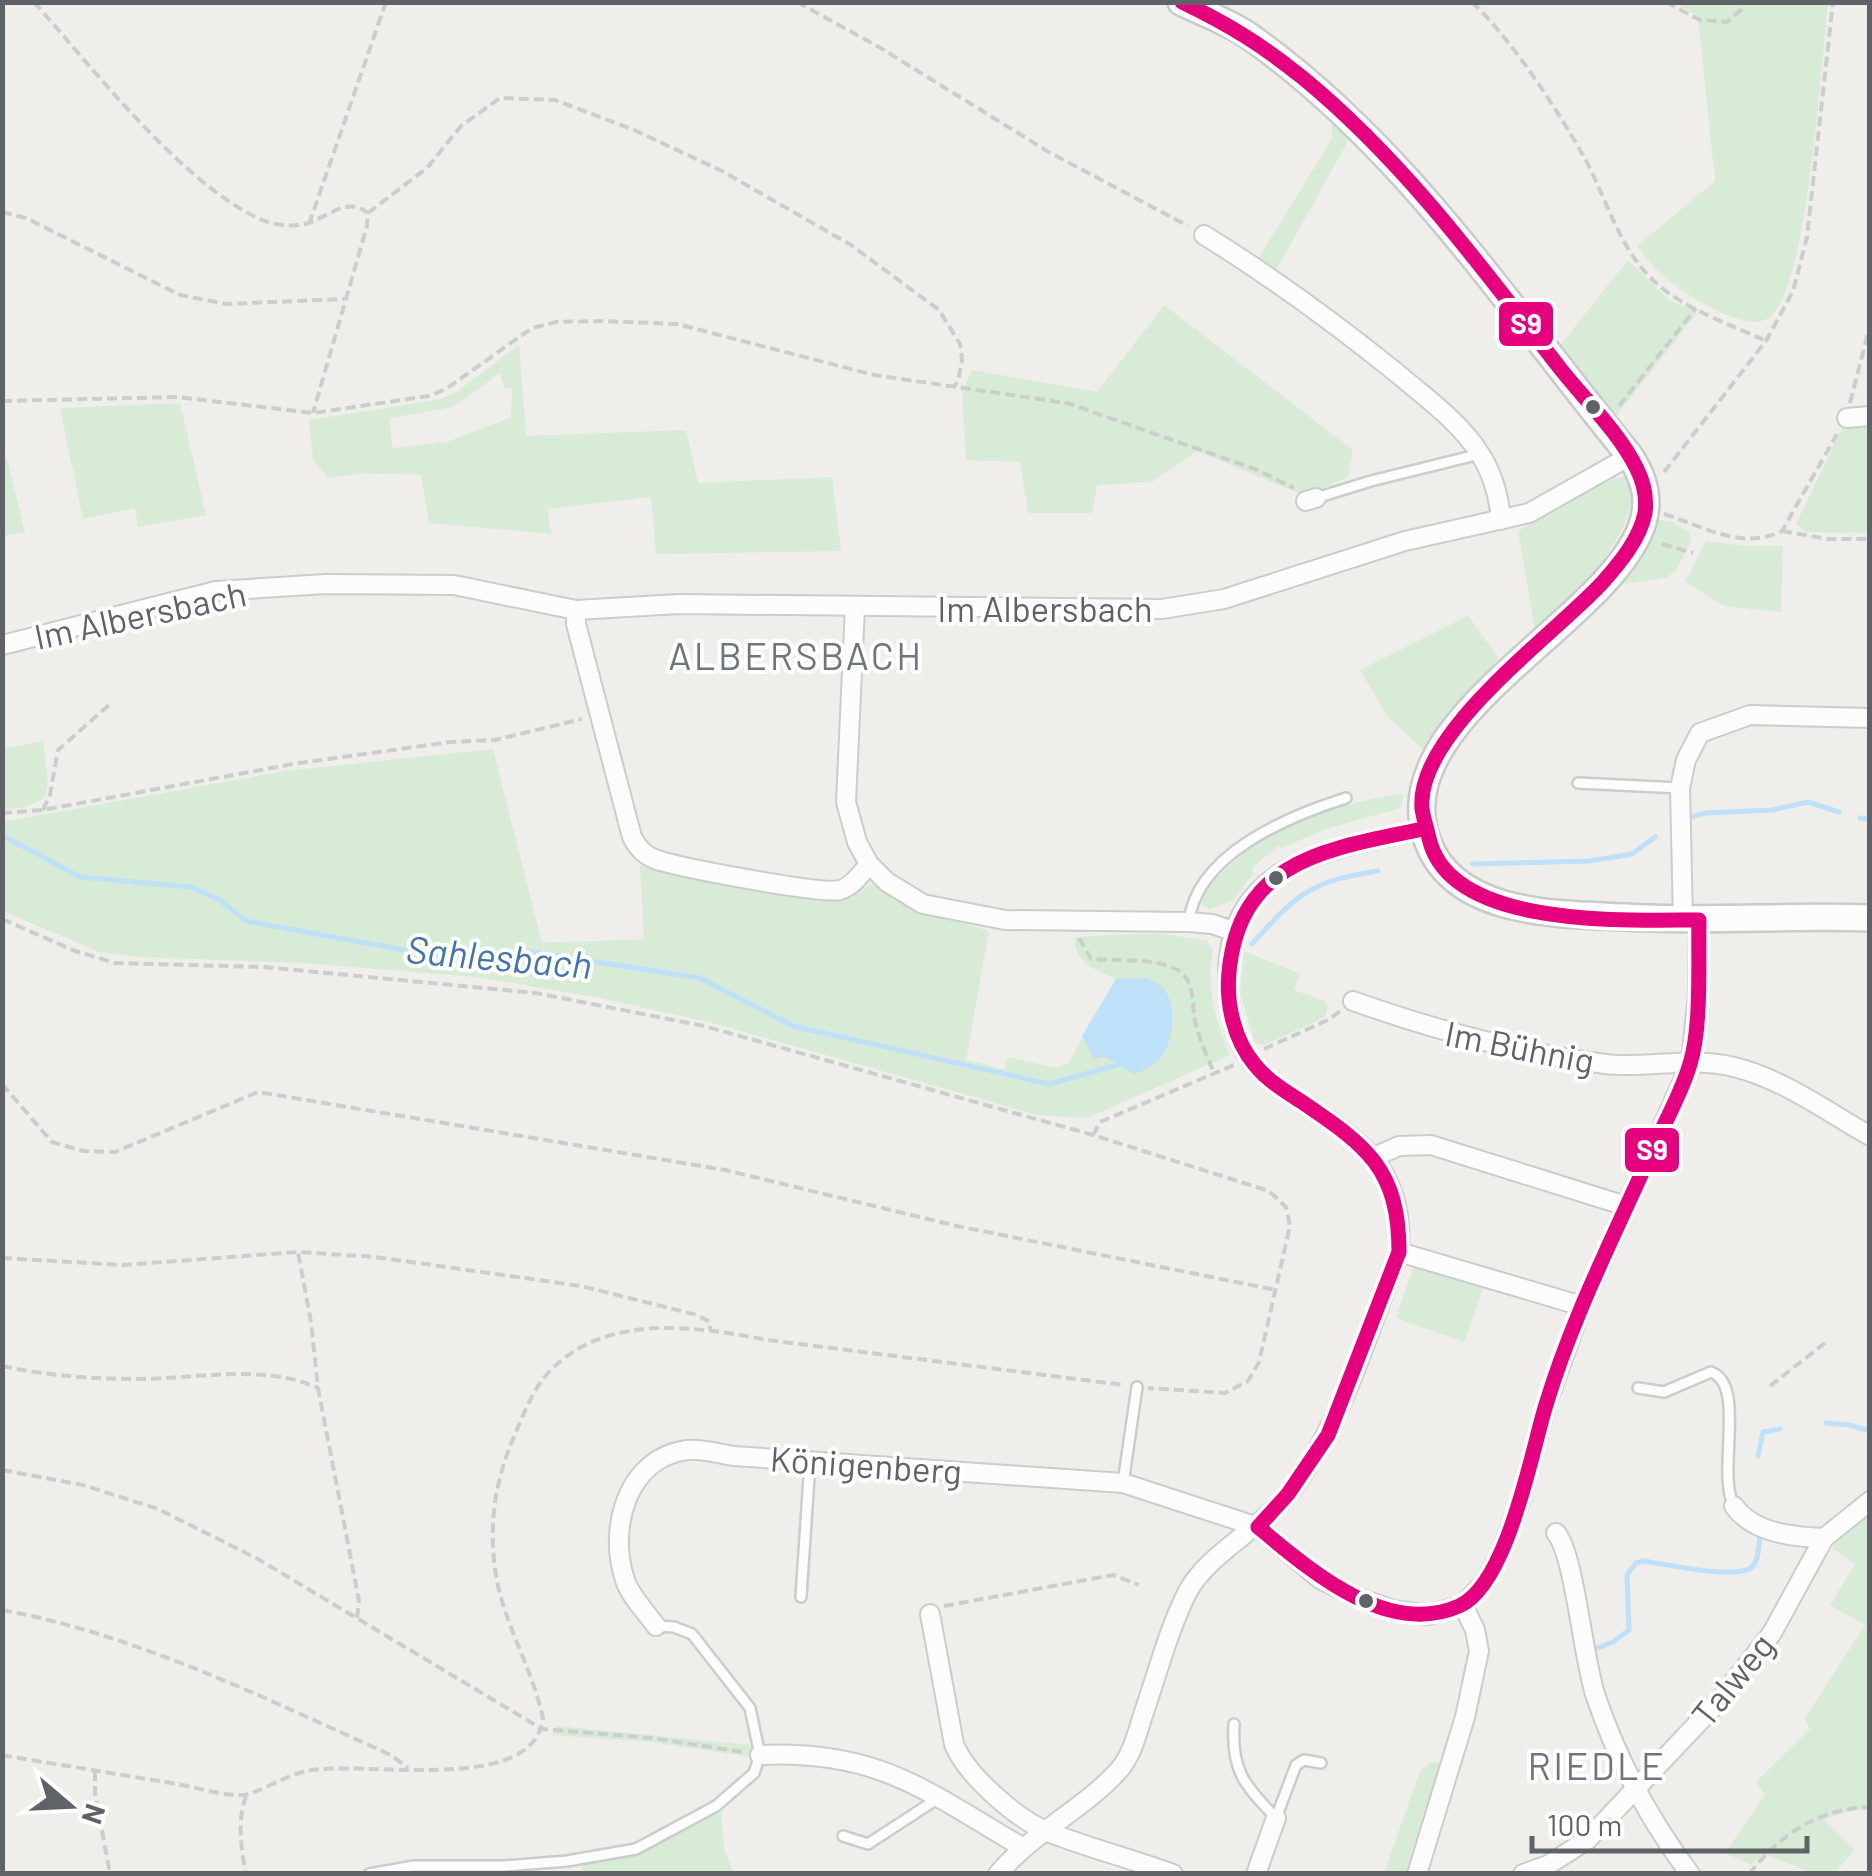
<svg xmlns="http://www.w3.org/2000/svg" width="1872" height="1876" font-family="Barlow,sans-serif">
  <rect width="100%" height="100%" fill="#efeeea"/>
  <!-- green -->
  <g fill="#d8ebd6" fill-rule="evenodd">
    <path d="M1676 3H1828C1822 58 1808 286 1770 317 1746 336 1682 292 1662 275 1652 267 1645 255 1637 246L1715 181 1698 16Z"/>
    <polygon points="1332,117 1352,134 1274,274 1256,262 1332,139"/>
    <polygon points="1628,260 1668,299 1697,313 1612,421 1555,352"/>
    <polygon points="1164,305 1353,450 1348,477 1305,496 1197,451 1152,482 1097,485 1092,513 1028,513 1020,462 966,460 962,392 972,370 1097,392"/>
    <path d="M519 345 526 436 686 430 698 483 832 477 841 551 656 554 651 497 547 509 552 534 429 523 421 475 366 473 328 478 313 460 309 420 437 400 455 393ZM500 373 504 388H512L511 417 447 442 392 448 390 418 453 407Z"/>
    <polygon points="180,403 206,515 138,527 135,508 83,519 60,408"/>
    <polygon points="1869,419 1869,533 1806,532 1796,524 1839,434 1846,424"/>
    <polygon points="3,443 25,532 3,536 2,536"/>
    <path d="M1627 475C1650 526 1569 601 1535 631L1518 531 1603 482Z"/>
    <polygon points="1655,519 1672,522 1689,532 1691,541 1676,571 1665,578 1613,585"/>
    <polygon points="1706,541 1744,546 1783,546 1781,612 1724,606 1685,582"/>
    <polygon points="1468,616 1499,658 1448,718 1425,751 1388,717 1360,670"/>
    <path d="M43 741C48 789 60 805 3 810V749Z"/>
    <path d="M493 749 542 943 644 939 640 866 853 898 854 892 873 884 908 907 989 931 966 1060 1004 1069 1008 1057 1055 1068 1068 1063 1116 979C1096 970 1073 963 1075 937L1158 933 1207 941 1213 951C1206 988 1216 1021 1230 1055L1087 1118 1037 1115 713 1023 596 997 475 977 303 963 139 957 99 952 3 911 2 822 285 771Z"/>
    <path d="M1398 794 1403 795 1401 808 1329 828 1281 848 1278 846 1253 867V874L1234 900 1210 909 1201 904C1205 887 1215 879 1228 867 1283 817 1326 808 1398 794Z"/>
    <polygon points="1244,951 1300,974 1294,990 1325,1001 1328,1006 1325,1017 1264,1045 1255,1043 1240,993"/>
    <polygon points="1415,1262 1484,1286 1464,1342 1396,1318"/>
    <polygon points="1869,1505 1869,1809 1854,1810 1824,1819 1855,1850 1833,1874 1812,1873 1764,1854 1751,1865 1725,1853 1765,1795 1756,1782 1810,1729 1805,1718 1865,1625 1830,1605 1855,1564 1832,1548 1850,1523"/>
    <polygon points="557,1726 749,1745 752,1757 650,1742 552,1735"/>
    <polygon points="1441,1762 1405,1873 1384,1873 1420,1771 1430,1763"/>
    <polygon points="721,1808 724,1848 733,1873 583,1873 581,1863 641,1852"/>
  </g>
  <!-- water -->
  <path fill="#bfe0f9" d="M1146 978C1151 981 1157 982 1161 986 1178 1001 1174 1039 1162 1056 1156 1065 1144 1070 1134 1074L1105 1057 1094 1059 1082 1036 1116 979Z"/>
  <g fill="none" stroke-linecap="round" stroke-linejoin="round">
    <!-- stream -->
    <g stroke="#bfe0f9" stroke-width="5">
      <polyline points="1688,818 1705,813 1772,810 1808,802 1839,812"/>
      <polyline points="1860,818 1870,819"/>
      <polyline points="2,835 80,877 191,887 220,900 246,921 448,958 533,952 700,978 793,1026 1049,1084 1121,1064"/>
      <polyline points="1472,864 1589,861 1632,854 1655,837"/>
      <path d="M1252 944C1297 894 1310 881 1378 871"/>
      <polyline points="1826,1423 1849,1425 1870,1431"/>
      <polyline points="1758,1456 1763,1432 1780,1429"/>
      <path d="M1592 1650 1613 1642 1629 1630 1627 1575 1636 1563 1644 1561C1665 1564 1739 1581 1753 1566 1759 1559 1759 1544 1760 1535"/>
    </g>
    <!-- lane casing -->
    <g stroke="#cbcccc" stroke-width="14">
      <g id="lane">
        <polyline points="1316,498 1371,481 1480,454"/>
        <polyline points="1578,783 1680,788"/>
        <path d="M1189 922C1196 854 1289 816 1346 798"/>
        <path d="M1638 1388 1664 1392 1711 1372C1747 1385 1716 1473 1734 1506"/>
        <polyline points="1123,1483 1137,1387"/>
        <polyline points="801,1597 810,1462"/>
        <path d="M1234 1724C1231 1771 1244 1784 1276 1818L1296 1765 1304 1760 1321 1763"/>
        <polyline points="843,1836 868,1844 937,1799"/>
        <polyline points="369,1874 414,1866 504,1866 567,1861 636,1849 716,1806 754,1773 760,1755 750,1708 692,1634 674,1627 656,1626"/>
      </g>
    </g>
    <!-- street casing -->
    <g stroke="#cbcccc" stroke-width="22">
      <g id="street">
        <path d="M1204 235C1272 277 1336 324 1398 374 1426 398 1460 422 1480 454 1493 474 1499 497 1501 520"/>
        <polyline points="1847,418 1870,416"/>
        <polyline points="1306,501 1316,498"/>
        <polyline points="855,607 846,802 857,842 869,864 887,882 923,904 1005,920 1189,922 1212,924 1236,932"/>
        <path d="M576 610V624L632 837C639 850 646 857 661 861 684 868 823 895 840 890 852 887 862 873 869 864"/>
        <polyline points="2,645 216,591 326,584 454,585 576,610 679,604 1162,609 1224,599 1405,541 1529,513 1630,456"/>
        <polyline points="1683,920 1680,788 1686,760 1700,733 1750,715 1870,718"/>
        <path d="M1353 1001C1435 1030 1518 1053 1605 1064 1647 1069 1692 1056 1734 1067 1783 1079 1826 1111 1870 1136"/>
        <polyline points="1374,1157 1399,1146 1431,1145 1626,1206"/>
        <polyline points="1399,1252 1582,1306"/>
        <path d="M1734 1506C1753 1533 1793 1537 1824 1538"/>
        <path d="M1556 1533C1575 1555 1583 1661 1596 1697 1618 1762 1649 1819 1690 1874"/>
        <path d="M930 1614 954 1744C966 1775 1017 1819 1048 1832 1089 1848 1132 1859 1173 1874"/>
        <path d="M656 1626C646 1612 630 1596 625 1580 608 1530 626 1458 687 1450 701 1448 720 1454 734 1456L1123 1483 1258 1527 1320 1579 1358 1598 1393 1610 1428 1615 1463 1605 1485 1582 1500 1555 1519 1505 1546 1405 1582 1306 1691 1063 1698 994 1699 920"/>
        <path d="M760 1755C879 1750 926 1791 1022 1847"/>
        <path d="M998 1874C1033 1832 1083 1810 1119 1770 1132 1755 1137 1734 1143 1715 1157 1675 1168 1631 1187 1593 1206 1555 1261 1529 1289 1493 1343 1423 1367 1334 1399 1252 1405 1167 1359 1140 1296 1098 1279 1087 1262 1076 1250 1059 1234 1039 1228 1004 1228 979 1226 860 1334 849 1423 829"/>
        <polyline points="1256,1874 1276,1818"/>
        <polyline points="1417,1874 1465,1717 1479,1651 1475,1630 1463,1605"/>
        <polyline points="1523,1874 1548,1865 1587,1840 1718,1702 1772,1633 1824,1538 1870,1501"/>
      </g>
    </g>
    <!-- secondary casing -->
    <g stroke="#cacacb" stroke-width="30">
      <path id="secondary" d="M1181 2C1203 13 1229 22 1249 36 1406 147 1510 310 1630 456 1645 479 1651 501 1641 528 1603 626 1385 719 1427 840 1454 916 1558 914 1626 917 1707 922 1788 915 1870 918"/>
    </g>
    <!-- path -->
    <g stroke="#cacfcc" stroke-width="4" stroke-dasharray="10 5" stroke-linecap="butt">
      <path d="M34 2C92 67 182 184 260 219 272 225 291 227 305 224 326 219 347 195 368 213L367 226 313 413"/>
      <polyline points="797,2 879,47 1047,151 1188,226"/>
      <path d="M1472 2C1512 40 1557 109 1584 157 1607 199 1619 250 1656 283 1685 309 1729 324 1764 340"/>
      <polyline points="1666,2 1700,20 1727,22 1743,8 1743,2"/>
      <polyline points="2,212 26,218 180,295 227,304 344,299"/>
      <polyline points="368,213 427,168 461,126 500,98 555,100 634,130 722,171 851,245 939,310 960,344 962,360 958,382 953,387"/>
      <polyline points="309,224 386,2"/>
      <polyline points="2,401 178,397 313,413 429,396 446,389 532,328 556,322 601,321 677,324 874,375 1067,403 1255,469 1294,488"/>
      <polyline points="1850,403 1870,325"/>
      <polyline points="1619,406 1696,308"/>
      <polyline points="1664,472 1766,341 1793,291 1807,237 1833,2"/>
      <path d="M1664 514C1703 526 1741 551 1782 531L1837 434"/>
      <polyline points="1782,531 1828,539 1870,539"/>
      <polyline points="1662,544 1693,553"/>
      <polyline points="43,810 50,795 58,750 109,705"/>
      <polyline points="2,813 43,810 293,764 450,742 495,740 582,719"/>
      <polyline points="2,919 75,951 115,963 264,967 536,993 704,1026 1093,1135 1269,1191 1286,1207 1290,1226 1259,1362 1248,1381 1225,1393 1148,1388"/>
      <path d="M1079 938 1091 959C1116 961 1147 958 1171 967 1196 975 1191 1000 1195 1021 1199 1039 1207 1056 1214 1073"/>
      <polyline points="1264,1049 1330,1019 1340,1011"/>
      <polyline points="2,1084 52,1142 83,1151 115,1152 258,1092 725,1170 957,1226 1276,1290"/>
      <polyline points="1093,1135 1100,1122 1234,1065"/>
      <polyline points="2,1258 123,1265 298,1252"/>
      <path d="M2 1366C49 1376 94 1379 141 1379 198 1378 266 1364 318 1388"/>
      <polyline points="1770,1386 1825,1343"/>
      <polyline points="2,1470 83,1485 158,1509 258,1559 542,1729 652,1738 743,1752"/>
      <polyline points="944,1606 1113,1575 1139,1585"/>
      <path d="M2 1610C138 1635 266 1699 391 1755L408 1768"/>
      <polyline points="357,1618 359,1601 318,1388 311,1322 298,1252 375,1257 581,1286 697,1315 710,1322 710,1329"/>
      <path d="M2 1755C60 1765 118 1774 176 1784 196 1787 222 1796 243 1795 257 1794 288 1774 307 1771 361 1759 532 1797 543 1719 533 1669 504 1625 496 1575 488 1524 495 1481 515 1434 524 1414 532 1391 547 1374 604 1312 693 1326 768 1340L1124 1385"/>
      <polyline points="95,1771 95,1793 110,1874"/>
      <path d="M246 1796C237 1820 241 1849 246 1874"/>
      <path d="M1749 1874C1781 1834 1817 1809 1870 1807"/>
    </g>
    <!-- lane -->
    <use href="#lane" stroke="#fdfcfc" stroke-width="9"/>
    <!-- street -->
    <use href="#street" stroke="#fdfcfc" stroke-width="18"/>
    <!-- secondary -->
    <use href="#secondary" stroke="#fdfcfc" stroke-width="25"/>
    <!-- bus-1 casing -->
    <g stroke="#fff" stroke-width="22">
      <path id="bus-1" d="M1182 2C1230 25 1262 45 1303 78 1403 160 1481 266 1559 367 1584 399 1619 432 1637 469 1644 483 1647 497 1645 513 1640 539 1619 564 1602 583 1554 635 1416 733 1422 808 1423 818 1427 828 1429 838 1449 929 1626 920 1699 920 1698 962 1702 1025 1690 1064 1681 1095 1663 1125 1650 1155 1613 1238 1571 1320 1545 1408 1531 1455 1507 1585 1459 1606 1387 1638 1310 1570 1258 1527L1288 1494 1328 1435 1399 1252C1399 1169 1367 1146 1302 1102 1285 1091 1268 1081 1255 1065 1234 1040 1226 1004 1229 972 1240 858 1329 849 1423 829"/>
    </g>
    <!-- bus-1 -->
    <use href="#bus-1" stroke="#e5007d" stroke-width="15"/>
  </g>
  <!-- markers -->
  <g fill="#5f6368" stroke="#fff" stroke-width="4">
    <circle cx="1593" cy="407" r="9"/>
    <circle cx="1276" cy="878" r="9"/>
    <circle cx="1366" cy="1601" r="9"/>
  </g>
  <g text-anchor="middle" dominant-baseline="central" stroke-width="8" stroke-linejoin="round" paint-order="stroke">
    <!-- street labels -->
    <g font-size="35" fill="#5f6368" stroke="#fff">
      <text x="1045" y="608">Im Albersbach</text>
      <text transform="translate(140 614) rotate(-12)">Im Albersbach</text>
      <text transform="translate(1520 1046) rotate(11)">Im Bühnig</text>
      <text transform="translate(866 1464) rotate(4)">Königenberg</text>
      <text transform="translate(1732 1679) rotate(-51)">Talweg</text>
    </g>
    <!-- neighbourhood labels -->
    <g font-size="38" letter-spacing="2.5" fill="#70757a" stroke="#fff">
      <text x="796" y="655">ALBERSBACH</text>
      <text x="1597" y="1765">RIEDLE</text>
    </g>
    <!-- water labels -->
    <g font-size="38" font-style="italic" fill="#4174aa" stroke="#fff">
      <text transform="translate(499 956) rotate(5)">Sahlesbach</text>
    </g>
  </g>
  <g stroke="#fff" stroke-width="4">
    <rect x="1497" y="300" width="58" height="48" rx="10" fill="#e5007d"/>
    <rect x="1623" y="1126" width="58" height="48" rx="10" fill="#e5007d"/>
  </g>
  <g font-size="28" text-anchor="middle" font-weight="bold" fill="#fff">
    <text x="1526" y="334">S9</text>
    <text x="1652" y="1160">S9</text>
  </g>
  <!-- border -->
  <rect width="1872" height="1876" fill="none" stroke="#5f6368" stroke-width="10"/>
  <!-- north arrow -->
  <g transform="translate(70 1806) rotate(109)" stroke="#ffffff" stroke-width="8" paint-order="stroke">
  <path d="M0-8L18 38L0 25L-18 38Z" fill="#5f6368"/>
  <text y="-15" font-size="28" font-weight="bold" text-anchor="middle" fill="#5f6368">N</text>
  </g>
  <!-- scale -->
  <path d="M1532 1836v15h275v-15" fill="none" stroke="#5f6368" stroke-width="5"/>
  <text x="1547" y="1836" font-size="30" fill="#5f6368" stroke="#ffffff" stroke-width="8" paint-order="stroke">100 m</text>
</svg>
